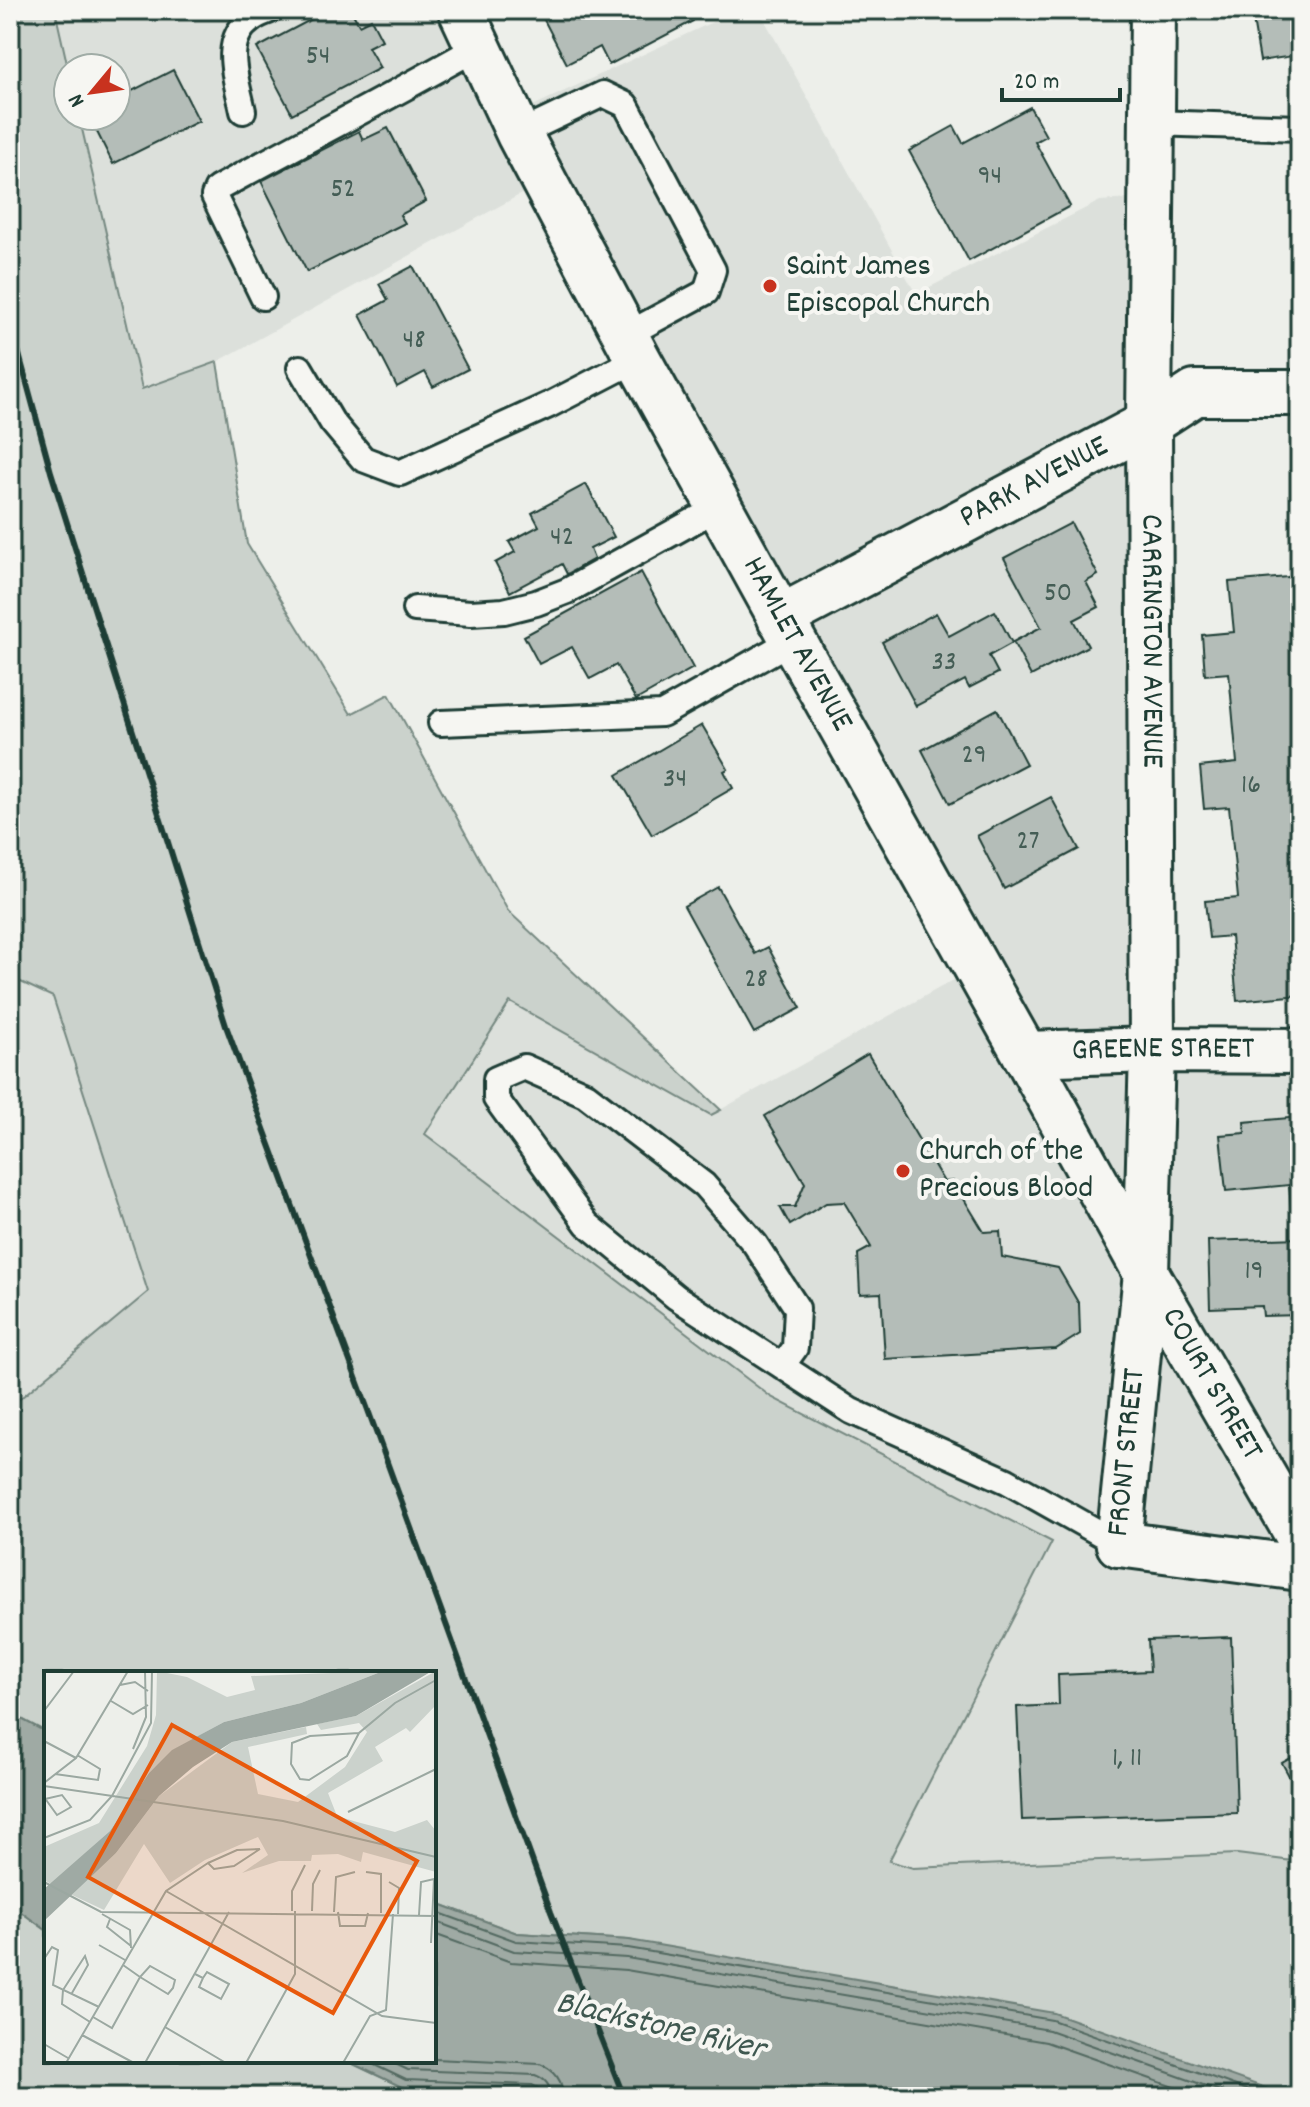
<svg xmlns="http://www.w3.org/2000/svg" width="1310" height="2107" font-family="Dekko,sans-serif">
  <rect width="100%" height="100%" fill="#edefea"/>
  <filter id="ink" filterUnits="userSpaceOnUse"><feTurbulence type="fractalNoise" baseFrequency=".0125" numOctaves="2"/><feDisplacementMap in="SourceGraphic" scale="16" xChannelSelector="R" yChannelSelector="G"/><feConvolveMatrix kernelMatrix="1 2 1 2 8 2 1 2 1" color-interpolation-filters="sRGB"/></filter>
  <g filter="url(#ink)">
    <!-- built -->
    <g fill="#dce0db">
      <polygon points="55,10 474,10 522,111 738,10 759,10 916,294 1100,201 1159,197 1169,1029 1300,1032 1300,1862 1237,1854 913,1868 889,1861 1052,1542 771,1397 425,1134 510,1002 711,1115 986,962 552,177 217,362 142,390 79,116 116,116 116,68 68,68"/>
      <polygon points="10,977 53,997 148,1292 10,1407"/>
    </g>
    <!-- green -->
    <g fill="#cbd2cc" stroke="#758880" stroke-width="2">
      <polygon points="10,10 55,10 68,68 68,116 79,116 142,389 217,362 247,544 351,714 389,694 508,911 721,1110 711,1115 510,1002 425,1134 771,1397 1052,1542 889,1861 913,1868 1237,1854 1300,1862 1300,2097 1291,2097 629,1940 517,1933 434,1902 434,1673 46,1673 46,1732 10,1713 10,1407 148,1292 53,997 10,977"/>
      <polygon points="10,1904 46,1930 46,2061 347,2061 404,2088 629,2097 10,2097"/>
    </g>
    <!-- water -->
    <g fill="#9faaa4" stroke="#6c7e77" stroke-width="2">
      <polygon points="10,1713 46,1732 46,1930 10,1904"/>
      <polygon points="434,1902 517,1933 629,1940 1054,2013 1291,2097 629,2097 404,2088 347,2061 434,2061"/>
    </g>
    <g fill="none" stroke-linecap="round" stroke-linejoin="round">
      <!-- shore -->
      <g stroke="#526961" stroke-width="2">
        <polyline points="434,1911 516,1941 628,1948 1052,2020 1267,2097"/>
        <polyline points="434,1921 514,1951 627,1958 1049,2030 1237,2097"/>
        <polyline points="434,1934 511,1962 626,1970 1046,2042 1202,2097"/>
        <path d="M434 2059 540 2064C555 2070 563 2081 563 2097"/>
        <polyline points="366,2061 406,2080 532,2085 540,2089 541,2097"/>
        <path d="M389 2061 408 2070 535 2075C546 2079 551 2086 551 2097"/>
      </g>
    </g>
    <!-- building -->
    <g fill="#b4bdb8" stroke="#1f3d34" stroke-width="2">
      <polygon points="329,10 351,10 359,25 371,19 382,40 368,47 380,68 292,114 257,48"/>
      <polygon points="559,10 687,10 693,21 609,65 600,47 567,64 543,18"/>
      <polygon points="1249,10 1300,10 1300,55 1260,61 1253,20 1251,20"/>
      <polygon points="173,70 199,121 113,164 89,116 116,116 116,99"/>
      <polygon points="1030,107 1046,136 1035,142 1070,206 969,261 909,151 954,126 963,143"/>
      <polygon points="388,128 426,201 400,215 405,223 307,272 261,181 359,131 363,140"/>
      <polygon points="413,266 468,369 433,387 425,372 397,387 360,315 388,300 379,284"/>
      <polygon points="586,484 614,537 590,549 594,559 567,574 562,564 510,592 495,563 515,552 509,542 539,526 532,513"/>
      <polygon points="1293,499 1300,499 1300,541 1296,527"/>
      <polygon points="1071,523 1098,575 1086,582 1099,607 1074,620 1088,646 1031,676 1013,642 1041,627 1004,558"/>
      <polygon points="641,572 693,668 636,700 616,665 590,679 572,647 539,664 524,636"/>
      <polygon points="1300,576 1300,995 1237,1001 1231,936 1209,938 1205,901 1238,898 1229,807 1204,809 1200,767 1237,763 1229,673 1205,675 1202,635 1234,632 1229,582"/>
      <polygon points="995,611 1012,643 989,656 998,673 969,688 965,680 916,706 882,642 936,613 949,636"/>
      <polygon points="997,709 1026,764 950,804 922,750"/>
      <polygon points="702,725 728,769 724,771 733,788 652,835 617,775"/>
      <polygon points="1051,797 1079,849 1004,889 977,836"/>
      <polygon points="718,887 755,954 768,947 801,1008 754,1033 684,906"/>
      <polygon points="868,1054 944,1182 953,1181 984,1232 1000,1231 1002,1257 1058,1268 1079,1304 1080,1334 1056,1349 885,1359 881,1293 860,1294 858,1254 871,1247 844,1202 826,1203 790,1225 780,1207 795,1207 805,1183 765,1116"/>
      <polygon points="1300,1117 1300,1205 1291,1206 1289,1185 1226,1191 1220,1135 1245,1133 1244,1122"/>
      <polygon points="1300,1238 1300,1315 1263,1316 1262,1306 1210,1308 1208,1241"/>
      <polygon points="1231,1637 1237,1813 1022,1820 1017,1707 1059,1705 1058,1675 1150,1671 1148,1640"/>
      <polygon points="1300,1753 1300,1796 1282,1763"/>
    </g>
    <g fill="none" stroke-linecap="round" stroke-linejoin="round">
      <!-- lane casing -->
      <g stroke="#1f3d34" stroke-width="30">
        <g id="lane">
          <path d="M243 111C237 81 220 40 252 19 257 15 264 13 270 10"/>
          <polyline points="1153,123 1300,128"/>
          <polyline points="519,134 603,94 626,105 713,270 706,292 626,335"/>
          <path d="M263 297 214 196 217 189C304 141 392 96 478 47"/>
          <polyline points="300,368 332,422 363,459 400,473 549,405 638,359"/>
          <polyline points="415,609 471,613 504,611 536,603 567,591 719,507"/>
          <polyline points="441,723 662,714 793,640"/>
          <polyline points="782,1366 676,1297 587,1224 496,1099 496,1079 524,1067 585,1094 704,1185 755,1244 797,1308 795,1348 782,1366 851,1411 1007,1481 1119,1544"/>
        </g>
      </g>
      <!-- street casing -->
      <g stroke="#1f3d34" stroke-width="50">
        <g id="street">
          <polyline points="1149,423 1153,10"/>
          <path id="s1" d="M1119 1544 1146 1273 1152 1050"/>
        </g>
      </g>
      <!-- secondary casing -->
      <g stroke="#1f3d34" stroke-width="50">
        <g id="secondary">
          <path id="s2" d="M1149 423 1152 1050"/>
          <path id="s3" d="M1025 1054 1152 1050 1300 1051"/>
          <polyline points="1119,1544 1300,1568"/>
        </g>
      </g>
      <!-- primary casing -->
      <g stroke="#1f3d34" stroke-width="50">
        <g id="primary">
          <path id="s4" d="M461 10 519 134 638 359 793 640 1025 1054 1146 1273 1300 1539"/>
          <path id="s5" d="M780 618 1149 423 1195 393H1300"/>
        </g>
      </g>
      <!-- lane -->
      <use href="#lane" stroke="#f6f6f2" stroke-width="24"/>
      <!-- street -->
      <use href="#street" stroke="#f6f6f2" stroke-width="44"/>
      <!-- secondary -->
      <use href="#secondary" stroke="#f6f6f2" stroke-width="44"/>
      <!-- primary -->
      <use href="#primary" stroke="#f6f6f2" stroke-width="44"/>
      <!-- rail -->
      <polyline stroke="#1f3d34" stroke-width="6" points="10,321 51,472 226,1026 368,1410 551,1912 624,2097"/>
    </g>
  </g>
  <!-- markers -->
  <g fill="#c8321e" stroke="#f6f6f2" stroke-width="3">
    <circle cx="770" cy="286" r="8"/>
    <circle cx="903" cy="1171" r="8"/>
  </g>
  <g text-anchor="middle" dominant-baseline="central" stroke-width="8" stroke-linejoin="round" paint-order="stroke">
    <!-- number labels -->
    <g font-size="28" fill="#445d55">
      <text x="318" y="58">54</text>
      <text x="990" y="178">94</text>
      <text x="343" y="191">52</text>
      <text x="414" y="342">48</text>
      <text x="562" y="539">42</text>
      <text x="1058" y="595">50</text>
      <text x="944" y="664">33</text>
      <text x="974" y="757">29</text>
      <text x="675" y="781">34</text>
      <text x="1251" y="787">16</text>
      <text x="1028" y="843">27</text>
      <text x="756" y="981">28</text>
      <text x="1254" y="1273">19</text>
      <text x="1127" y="1760">1, 11</text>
    </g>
    <!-- poi labels -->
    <g font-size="32" fill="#1f3d34" stroke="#f6f6f2" text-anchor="start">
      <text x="786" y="268">Saint James<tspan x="786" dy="37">Episcopal Church</tspan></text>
      <text x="919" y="1153">Church of the<tspan x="919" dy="37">Precious Blood</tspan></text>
    </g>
    <!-- street labels -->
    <g font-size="32" fill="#1f3d34" stroke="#f6f6f2">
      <text stroke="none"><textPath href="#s5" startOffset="288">PARK AVENUE</textPath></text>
      <text stroke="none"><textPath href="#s2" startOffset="218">CARRINGTON AVENUE</textPath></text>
      <text stroke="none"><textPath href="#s4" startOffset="718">HAMLET AVENUE</textPath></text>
      <text stroke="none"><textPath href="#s3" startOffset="138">GREENE STREET</textPath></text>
      <text stroke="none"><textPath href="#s4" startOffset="1566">COURT STREET</textPath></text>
      <text stroke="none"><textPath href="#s1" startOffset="92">FRONT STREET</textPath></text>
    </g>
    <!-- water labels -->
    <g font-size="34" font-style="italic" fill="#3f5850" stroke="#f6f6f2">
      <text transform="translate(660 2028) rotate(13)">Blackstone River</text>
    </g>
  </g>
  <!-- overview -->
  <g transform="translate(44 1671)">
    <rect width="392" height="392" fill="#edefea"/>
    <path d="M113 0 143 6 183 26 211 19 207 5 339 0 257 32 180 51 129 79 105 102 66 160 7 213 0 209V176L55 152 103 75 112 44ZM392 0V34L366 61 362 57 331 76 339 90 284 122 293 145 313 151 351 161 383 149 392 160V201L319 181 317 191 294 183 268 184 267 190H235L198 202 224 184 214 166 161 189 126 212 100 173 60 239 26 223 72 182 115 125 188 71 262 56 263 63 204 76 214 123 254 131 301 96 323 61 315 52 277 59 273 53 312 45Z" fill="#cbd2cc"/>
    <path d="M339 0H388L312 45 188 71 149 96 115 125 72 182 0 250V218L66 160 105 102 128 79 180 51 257 32Z" fill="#9faaa4"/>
    <path fill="none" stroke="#9ba8a1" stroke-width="2" d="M76 14 91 11 104 20M67 30 89 43 104 34M0 40 30 0M315 62 266 65 248 72 247 93 256 108 265 109 303 85 315 62 351 32 392 9M0 70 32 87M89 78 102 46 101 0M11 103 54 109 56 98 33 84M0 112 32 87 84 0M0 115 239 150 392 186M0 126 13 144 27 136 18 124 1 128M304 141 392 98M0 167 46 149 68 125 107 52 108 0M164 192 193 179 216 178M322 201 337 203V242M0 211 57 241 392 245M345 211 355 217 354 243M122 220 338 345 392 352M248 240V220L261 194M268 240 269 213 276 199M290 241 292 206 311 201M294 241 296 255H321L324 242M58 243 86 259 87 277M375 244 377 211 390 208 387 272M66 248 63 256 87 275M55 274 81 289M0 288 8 276 14 279 9 314 55 336M151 303 159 307 155 316 177 328 185 313 163 301 159 307M28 322 44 294 41 285 19 319 18 333 46 351M49 346 68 357 96 306 106 295 131 309 129 317 124 323 96 306 79 294M121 356 182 392M38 364 90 392M0 373 24 387M22 392 122 220 164 192 170 198 190 195 216 178M101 392 185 241M202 392 251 303V240M299 392 326 345 342 339 349 243"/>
    <path fill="#e8590c" fill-opacity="0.15" stroke="#e8590c" stroke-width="4" d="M128 54 373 190 289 342 44 206Z"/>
    <rect width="392" height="392" fill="none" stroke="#1f3d34" stroke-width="4"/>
  </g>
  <!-- margin -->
  <rect width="1310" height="2107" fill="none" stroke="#f6f6f2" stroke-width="40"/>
  <rect x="20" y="20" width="1270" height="2067" fill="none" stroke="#1f3d34" stroke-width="3" filter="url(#ink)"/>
  <!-- north arrow -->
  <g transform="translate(92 92) rotate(241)"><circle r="38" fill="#f6f6f2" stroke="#a0aca6" stroke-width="2"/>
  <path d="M0-6L14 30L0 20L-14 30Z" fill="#c8321e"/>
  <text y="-12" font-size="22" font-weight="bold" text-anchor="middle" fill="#1f3d34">N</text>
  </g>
  <!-- scale -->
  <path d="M1002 88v12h118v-12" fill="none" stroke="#1f3d34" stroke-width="4"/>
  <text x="1014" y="88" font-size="24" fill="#1f3d34" stroke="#f6f6f2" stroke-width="6" paint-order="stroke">20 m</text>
</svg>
